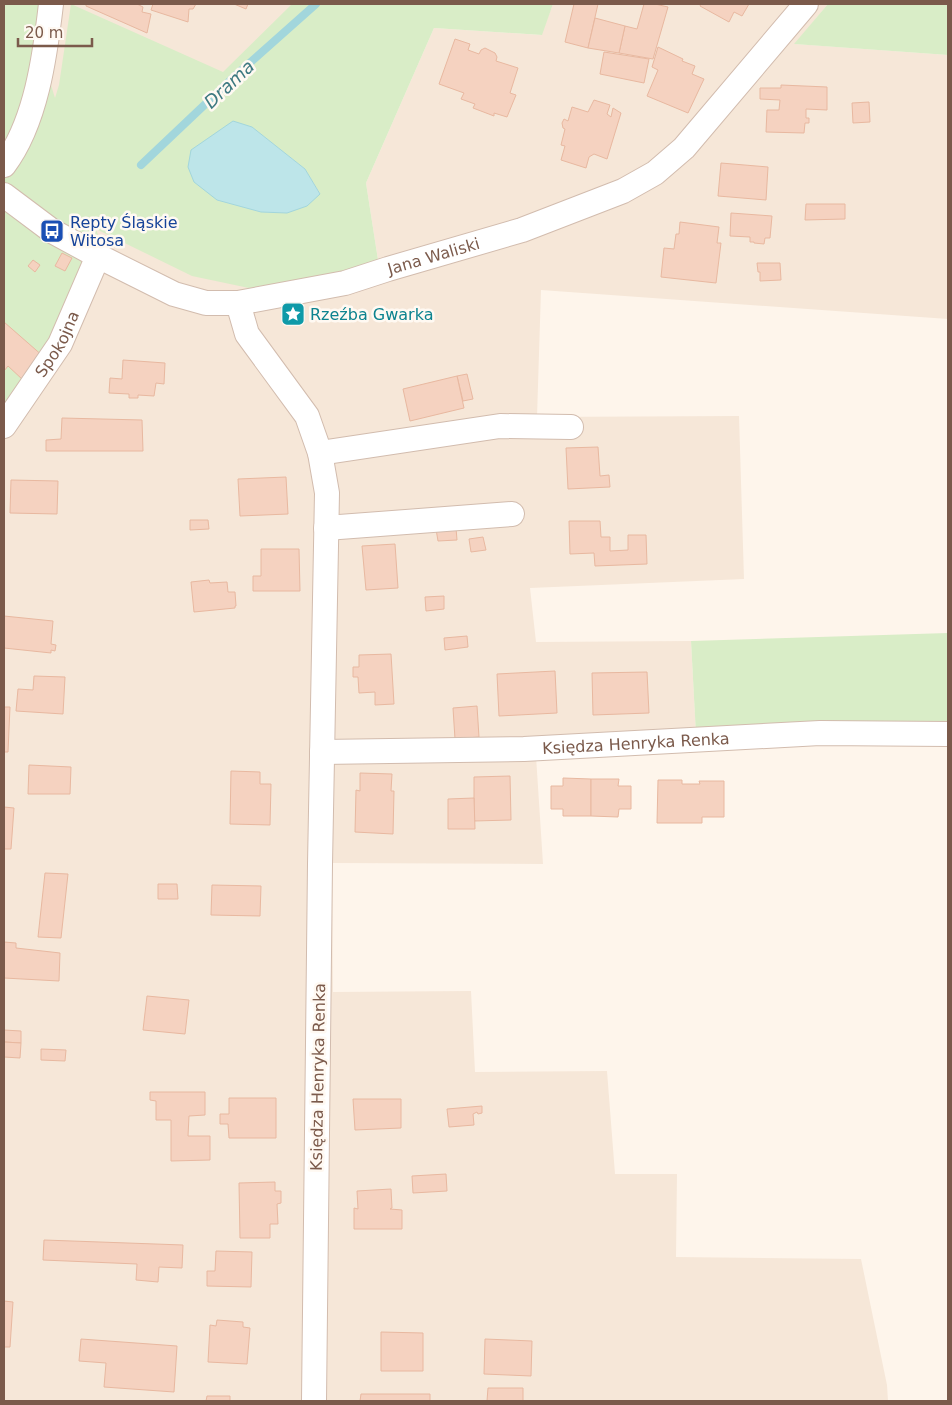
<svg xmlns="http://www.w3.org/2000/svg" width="952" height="1405" font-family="'DejaVu Sans',sans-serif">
  <rect width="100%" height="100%" fill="#fef5eb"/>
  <!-- residential -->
  <polygon fill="#f6e7d8" points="4,4 293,4 378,260 366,183 434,28 541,35 553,4 828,4 795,44 948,55 948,319 541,290 537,417 739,416 744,579 530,588 536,642 691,641 696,735 536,756 543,864 332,863 333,992 471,991 475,1072 607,1071 615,1174 677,1174 676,1257 861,1259 887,1385 888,1401 4,1401"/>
  <!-- green -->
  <g fill="#d9edc7" fill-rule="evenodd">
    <path d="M4 4H42L37 40 55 98 59 85 71 4 223 72 291 5 290 4H553L542 35 434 28 366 183 378 260 333 275 249 288 192 276 96 229 103 250 4 441ZM233 122 252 127 305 169 320 193 287 213 261 212 217 200 213 136Z"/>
    <polygon points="828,4 948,4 948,55 794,44"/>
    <polygon points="948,633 948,738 696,735 691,641"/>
  </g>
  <!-- water -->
  <polygon fill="#bde5e9" stroke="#a2d6dc" points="233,121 252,127 305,169 320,194 307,206 287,213 261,212 217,200 194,182 188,167 191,150"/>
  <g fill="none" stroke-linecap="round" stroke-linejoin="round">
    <!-- stream -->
    <polyline stroke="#a2d6dc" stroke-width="8" points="141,165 235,76 316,4"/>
  </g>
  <!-- building -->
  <g fill="#f5d2c0" stroke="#e8b8a0">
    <polygon points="86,4 137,4 143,7 142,12 151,14 147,33 86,6"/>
    <polygon points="153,4 196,4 193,9 189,9 188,22 151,10"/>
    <polygon points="234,4 248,4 246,9"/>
    <polygon points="574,4 598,4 588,48 565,42"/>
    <polygon points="644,4 655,4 668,7 653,59 619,53 625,26 637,29"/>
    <polygon points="701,4 749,4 742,16 734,12 729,22 700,6"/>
    <polygon points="595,18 625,26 619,53 588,48"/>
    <polygon points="455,39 470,44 468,50 479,54 481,50 485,48 495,53 497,57 496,61 518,68 510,93 516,95 507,117 494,113 494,116 473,108 475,104 461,99 464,93 439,84"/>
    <polygon points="658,47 683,59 682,61 695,66 692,74 704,79 688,113 647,96 658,70 652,67"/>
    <polygon points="604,52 649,59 644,83 600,74"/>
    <polygon points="781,85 827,87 827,110 806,109 806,118 809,118 809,123 805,123 804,133 766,132 767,110 779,110 780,100 760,99 760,88 781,88"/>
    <polygon points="594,100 610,105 607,114 611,117 613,108 621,113 607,159 594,154 589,157 586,168 561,160 565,146 561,145 565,129 563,128 562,123 564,119 568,121 572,107 588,112"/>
    <polygon points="869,102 870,122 853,123 852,103"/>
    <polygon points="721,163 768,167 766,200 718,196"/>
    <polygon points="806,204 845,204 845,219 805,220"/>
    <polygon points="731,213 772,216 770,238 765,238 764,244 754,243 754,242 750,242 750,237 730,236"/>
    <polygon points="680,222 719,227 717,243 721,243 716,283 661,277 664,248 674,249 676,234 679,234"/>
    <polygon points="62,253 72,258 65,271 55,266"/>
    <polygon points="33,260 40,265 35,272 28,266"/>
    <polygon points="757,263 780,263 781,280 760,281 760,272 758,272"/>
    <polygon points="4,322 44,357 23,380 8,366 4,371"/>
    <polygon points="123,360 165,363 164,384 156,383 154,396 138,395 138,398 129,398 129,394 109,393 110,378 122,379"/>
    <polygon points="467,374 473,399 463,401 457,376"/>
    <polygon points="457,376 464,408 410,421 403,389"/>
    <polygon points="62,418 142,420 143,451 46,451 46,440 61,439"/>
    <polygon points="598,447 600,476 609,475 610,487 568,489 566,448"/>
    <polygon points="286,477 288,514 240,516 238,479"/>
    <polygon points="11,480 58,481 57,514 10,513"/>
    <polygon points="190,520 208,520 209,529 190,530"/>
    <polygon points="569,521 600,521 601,537 610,537 610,551 628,550 628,535 646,535 647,564 595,566 594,553 570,554"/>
    <polygon points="456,528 457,540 438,541 436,529"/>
    <polygon points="483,537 486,550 471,552 469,539"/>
    <polygon points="395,544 398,588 366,590 362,546"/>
    <polygon points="261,549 299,549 300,591 253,591 253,576 261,576"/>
    <polygon points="209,580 210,583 227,582 228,592 235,592 236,606 235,606 235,608 194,612 191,582"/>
    <polygon points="444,596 444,609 426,611 425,597"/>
    <polygon points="4,616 53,621 51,644 56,645 55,651 51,650 51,653 4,648"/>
    <polygon points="467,636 468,647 445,650 444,638"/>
    <polygon points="391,654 394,704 375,705 375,692 359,693 358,677 353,677 353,667 359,667 359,655"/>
    <polygon points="555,671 557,713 499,716 497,674"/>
    <polygon points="647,672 649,713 593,715 592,673"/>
    <polygon points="34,676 65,677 63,714 16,711 18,689 33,690"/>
    <polygon points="477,706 479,737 455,739 453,708"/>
    <polygon points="4,707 10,707 8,752 4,752"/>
    <polygon points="29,765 71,767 70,794 28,794"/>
    <polygon points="231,771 260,772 260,784 271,784 270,825 230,824"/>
    <polygon points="360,773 392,774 391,791 394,791 393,834 355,832 356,790 360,791"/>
    <polygon points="510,776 511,820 474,821 474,777"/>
    <polygon points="563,778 591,779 591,816 563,816 563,809 551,809 551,786 563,786"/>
    <polygon points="591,779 619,779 618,786 631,786 631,809 619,809 618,817 591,816"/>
    <polygon points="658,780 682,780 682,784 700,784 699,781 724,781 724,817 702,817 702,823 657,823"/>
    <polygon points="474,798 475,829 448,829 448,799"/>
    <polygon points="4,807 14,808 11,849 4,849"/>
    <polygon points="45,873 68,874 61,938 38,937"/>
    <polygon points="158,884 177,884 178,899 158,899"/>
    <polygon points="212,885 261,886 260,916 211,915"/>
    <polygon points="4,942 16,943 16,948 60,953 59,981 4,978"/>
    <polygon points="147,996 189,1000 185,1034 143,1030"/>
    <polygon points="4,1030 21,1031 21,1043 4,1042"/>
    <polygon points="4,1042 21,1043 20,1058 4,1057"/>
    <polygon points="41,1049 66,1050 65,1061 41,1060"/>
    <polygon points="150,1092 205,1092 205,1115 189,1116 188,1136 210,1136 210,1160 171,1161 171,1120 156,1120 156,1101 150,1100"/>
    <polygon points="229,1098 276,1098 276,1138 229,1138 228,1124 220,1124 220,1114 229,1114"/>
    <polygon points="353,1099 401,1099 401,1128 355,1130"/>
    <polygon points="482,1106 482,1113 478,1114 477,1112 473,1114 474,1125 449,1127 447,1109"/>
    <polygon points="446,1174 447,1191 413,1193 412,1176"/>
    <polygon points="275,1182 275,1191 281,1191 281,1203 277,1204 278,1224 270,1224 270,1238 240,1238 239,1183"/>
    <polygon points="391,1189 392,1208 390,1209 402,1210 402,1229 354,1229 354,1208 358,1209 357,1191"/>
    <polygon points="44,1240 183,1245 182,1268 159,1267 158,1282 136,1280 137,1264 43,1260"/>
    <polygon points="216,1251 252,1252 251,1287 207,1286 207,1271 215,1271"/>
    <polygon points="4,1301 13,1302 10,1347 4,1347"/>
    <polygon points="217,1320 243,1322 243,1327 250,1328 247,1364 208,1362 210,1325 216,1326"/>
    <polygon points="381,1332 423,1333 423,1371 381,1371"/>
    <polygon points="81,1339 177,1346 174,1392 104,1387 106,1363 79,1361"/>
    <polygon points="485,1339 532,1341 531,1376 484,1374"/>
    <polygon points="488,1388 523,1388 523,1401 487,1401"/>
    <polygon points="361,1394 430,1394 430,1401 360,1401"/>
    <polygon points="207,1396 230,1396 230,1401 206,1401"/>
  </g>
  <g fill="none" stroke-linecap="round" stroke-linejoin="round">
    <!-- minor casing -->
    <g stroke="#d2bcae" stroke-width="26">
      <g id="minor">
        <path d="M4 165C36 123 45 56 51 4"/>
        <path id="s1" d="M4 195 52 231 98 256 174 294 206 303H238L345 283 388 269 522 230 623 191 655 173 684 148 806 4"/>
        <polyline points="238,303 247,334 307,416 320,453 327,493 320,864 314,1401"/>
        <path id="s2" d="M4 426 60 344 98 256"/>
        <polyline points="320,453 500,426 571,427"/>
        <polyline points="326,528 512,514"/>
        <path id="s3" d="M322 752 524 749 820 733 948 734"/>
      </g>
    </g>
    <!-- minor -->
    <use href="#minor" stroke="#fff" stroke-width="24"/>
  </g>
  <!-- icons -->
  <defs>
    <g id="bus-square" transform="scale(1.25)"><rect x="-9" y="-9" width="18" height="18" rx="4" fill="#1a4fb4" stroke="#fff9f2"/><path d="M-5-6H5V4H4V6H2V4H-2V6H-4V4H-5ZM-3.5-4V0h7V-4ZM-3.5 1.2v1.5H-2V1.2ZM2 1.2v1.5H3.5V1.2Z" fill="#fff"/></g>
    <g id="sight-square" transform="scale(1.25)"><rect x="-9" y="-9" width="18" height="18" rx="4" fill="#0f9aa8" stroke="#fff9f2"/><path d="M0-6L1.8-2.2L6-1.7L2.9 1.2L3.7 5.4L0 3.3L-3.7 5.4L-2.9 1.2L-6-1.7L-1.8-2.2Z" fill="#fff"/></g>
  </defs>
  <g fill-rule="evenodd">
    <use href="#bus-square" x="52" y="231"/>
    <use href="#sight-square" x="293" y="314"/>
  </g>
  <g text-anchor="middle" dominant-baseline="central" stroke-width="5" stroke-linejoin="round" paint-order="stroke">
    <!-- transit labels -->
    <g font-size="16" fill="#164399" stroke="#fff9f2" text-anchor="start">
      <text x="70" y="222">Repty Śląskie<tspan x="70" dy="18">Witosa</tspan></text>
    </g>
    <!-- street labels -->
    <g font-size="16" fill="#7b5a4b" stroke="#fff9f2">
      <text stroke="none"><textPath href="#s1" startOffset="464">Jana Waliski</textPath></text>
      <text stroke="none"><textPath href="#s2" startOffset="98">Spokojna</textPath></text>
      <text stroke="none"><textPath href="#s3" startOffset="314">Księdza Henryka Renka</textPath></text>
      <text transform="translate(318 1077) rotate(-89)">Księdza Henryka Renka</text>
    </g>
    <!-- culture labels -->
    <g font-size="16" fill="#0d838f" stroke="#fff9f2" text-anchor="start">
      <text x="310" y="314">Rzeźba Gwarka</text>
    </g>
    <!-- water labels -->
    <g font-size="18" font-style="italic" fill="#3d7981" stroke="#fff9f2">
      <text transform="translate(229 84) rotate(-43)">Drama</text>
    </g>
  </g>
  <!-- border -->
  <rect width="952" height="1405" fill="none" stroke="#7b5a4b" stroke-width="10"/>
  <!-- scale -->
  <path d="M18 38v8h74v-8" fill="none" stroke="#7b5a4b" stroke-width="2.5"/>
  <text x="25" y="38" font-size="15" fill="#7b5a4b" stroke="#fff9f2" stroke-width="4" paint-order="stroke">20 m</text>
</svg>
